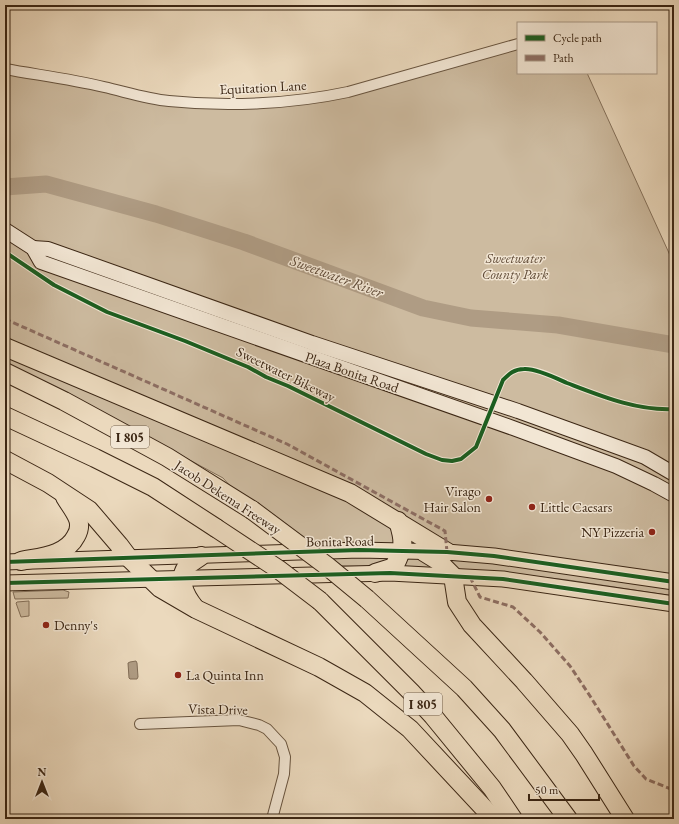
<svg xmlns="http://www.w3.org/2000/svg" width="679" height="824" font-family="'EB Garamond',serif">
  <rect width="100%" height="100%" fill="#ebd9bd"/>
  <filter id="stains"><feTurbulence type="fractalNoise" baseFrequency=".005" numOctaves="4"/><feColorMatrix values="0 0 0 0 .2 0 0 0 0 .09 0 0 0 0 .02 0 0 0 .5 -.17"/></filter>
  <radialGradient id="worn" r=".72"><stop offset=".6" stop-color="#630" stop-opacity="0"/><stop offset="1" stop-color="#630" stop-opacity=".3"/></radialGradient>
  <!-- green -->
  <g fill="#cdbba0" stroke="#84705a">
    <polygon points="518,48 518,73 587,73 674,264 674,596 568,580 486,571 404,567 342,566 310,542 252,510 223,478 91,407 5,364 5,69 164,100 307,102"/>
    <polygon points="63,590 69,592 68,598 15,599 13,592"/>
    <polygon points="29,601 29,616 21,617 16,603 17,602"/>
  </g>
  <!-- water -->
  <polygon fill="#af9c84" stroke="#816d57" points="136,661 137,663 138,677 137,679 130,679 129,678 128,663 130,662"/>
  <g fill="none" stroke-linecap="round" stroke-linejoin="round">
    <!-- river -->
    <polyline stroke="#af9c84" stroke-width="17" points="5,187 46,184 156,214 244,242 423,308 471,318 558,325 674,345"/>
    <!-- street casing -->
    <g stroke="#67533e" stroke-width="12">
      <g id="street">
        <path d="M5 69C38 75 71 79 104 87 126 92 147 99 169 101 227 107 292 104 348 92L518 44"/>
        <polyline points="140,724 239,720 259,725 267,729 281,744 285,757 284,774 272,819"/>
      </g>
    </g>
    <!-- secondary casing -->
    <g stroke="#3b2614" stroke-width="16">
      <g id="secondary">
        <polyline points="5,230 33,248 41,262 513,428 616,466 654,484 674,495"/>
        <polyline points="33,248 48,249 312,343 518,411 601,441 645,457 674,474"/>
      </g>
    </g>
    <!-- primary casing -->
    <g stroke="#3b2614" stroke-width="17">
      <g id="primary">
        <polyline points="5,562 359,550 447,552 494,556 674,582"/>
        <polyline points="5,583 390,573 503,579 674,604"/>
      </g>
    </g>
    <!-- highway casing -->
    <g stroke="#3b2614" stroke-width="20">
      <g id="highway">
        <polyline points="5,347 350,493 447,552"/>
        <polyline points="5,372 64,401 167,457 252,510"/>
        <polyline points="5,416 95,458 153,487 216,528"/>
        <polyline points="5,460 48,483 89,510 119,545 128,557 160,588 196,609 319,667 365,693 410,729 494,819"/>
        <polyline points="424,552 437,560 453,576 457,602 472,625 524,681 570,734 584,754 625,819"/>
        <path d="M21 561C40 557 66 556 76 536 79 531 80 525 78 519 75 511 69 504 65 497"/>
        <path d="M375 573 394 567C404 547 405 543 398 521"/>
        <polyline points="367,599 464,688 502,730 568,819"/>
        <polyline points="320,601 411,692 433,716 492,788 513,819"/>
        <path d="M195 608C186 597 176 579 188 565 192 562 197 559 201 556"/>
      </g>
    </g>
    <!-- street -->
    <use href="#street" stroke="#f2e6d4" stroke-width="10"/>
    <!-- secondary -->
    <use href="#secondary" stroke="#f2e6d4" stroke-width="14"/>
    <!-- primary -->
    <use href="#primary" stroke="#ebd9bd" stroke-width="15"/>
    <!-- highway -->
    <use href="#highway" stroke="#ebd9bd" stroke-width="18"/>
    <!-- highway-bridge casing -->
    <g stroke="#3b2614" stroke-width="20" stroke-linecap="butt">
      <g id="highway-bridge">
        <polyline points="252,510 327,566 367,599"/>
        <polyline points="216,528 278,569 320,601"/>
      </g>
    </g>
    <!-- highway-bridge -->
    <use href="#highway-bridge" stroke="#ebd9bd" stroke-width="18"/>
    <!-- quiet -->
    <g stroke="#8d6e63" stroke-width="3" stroke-dasharray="6 3" stroke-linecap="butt">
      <polyline points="5,319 287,444 445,531 447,552"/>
      <polyline points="470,577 480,597 513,607 540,632 570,666 590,696 634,766 646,779 671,789 674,794"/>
    </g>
    <!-- cycleway casing -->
    <g stroke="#f2e6d4" stroke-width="6">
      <g id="cycleway">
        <path d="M5 252 54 285 107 312 185 341 248 367 266 377 288 386 426 454 442 460 452 461 461 459 476 447 503 380C509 374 514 369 524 369 536 368 556 378 567 383 601 396 637 411 674 409"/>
        <polyline points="5,562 359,550 447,552 494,556 674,582"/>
        <polyline points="5,583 390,573 503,579 674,604"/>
      </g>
    </g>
    <!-- cycleway -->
    <use href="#cycleway" stroke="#1b5e20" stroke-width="4"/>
  </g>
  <!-- markers -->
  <g fill="#8f2418" stroke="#f2e6d4" stroke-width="1.5">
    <circle cx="489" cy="499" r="4"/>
    <circle cx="532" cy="507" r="4"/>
    <circle cx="652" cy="532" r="4"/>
    <circle cx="46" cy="625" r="4"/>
    <circle cx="178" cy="675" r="4"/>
  </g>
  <g text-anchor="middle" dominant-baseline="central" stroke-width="3" stroke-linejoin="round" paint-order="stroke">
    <!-- shield labels -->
    <g fill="#f2e6d4" stroke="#72604e" stroke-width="1">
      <rect x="111" y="426" width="38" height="22" rx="3"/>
      <rect x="404" y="693" width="38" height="22" rx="3"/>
    </g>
    <g font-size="13" font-weight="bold" fill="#3b2614">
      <text x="130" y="437">I 805</text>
      <text x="423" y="704">I 805</text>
    </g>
    <!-- street labels -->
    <g font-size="14" fill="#3b2614" stroke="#f2e6d4">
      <text transform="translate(263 87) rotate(-3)">Equitation Lane</text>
      <text transform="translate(352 372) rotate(19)">Plaza Bonita Road</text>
      <text transform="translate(286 374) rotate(26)">Sweetwater Bikeway</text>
      <text transform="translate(228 497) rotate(33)">Jacob Dekema Freeway</text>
      <text transform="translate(340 541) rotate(-1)">Bonita Road</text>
      <text transform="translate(218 709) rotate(1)">Vista Drive</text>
    </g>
    <!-- park labels -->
    <g font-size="14" font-style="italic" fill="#604b37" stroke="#f2e6d4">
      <text x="515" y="258">Sweetwater<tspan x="515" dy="16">County Park</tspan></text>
    </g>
    <!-- poi labels -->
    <g font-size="14" fill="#3b2614" stroke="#f2e6d4" text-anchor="start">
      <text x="481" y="491" text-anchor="end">Virago<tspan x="481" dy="16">Hair Salon</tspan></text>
      <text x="540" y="507">Little Caesars</text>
      <text x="644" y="532" text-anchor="end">NY Pizzeria</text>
      <text x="54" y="625">Denny's</text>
      <text x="186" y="675">La Quinta Inn</text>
    </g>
    <!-- water labels -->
    <g font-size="15" font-style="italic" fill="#5e4936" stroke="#f2e6d4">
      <text transform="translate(337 276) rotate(20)">Sweetwater River</text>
    </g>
  </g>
  <!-- margin -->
  <rect width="679" height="824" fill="none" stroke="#ebd9bd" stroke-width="20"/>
  <rect x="6" y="6" width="667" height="812" fill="none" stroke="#3b2614" stroke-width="2"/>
  <rect x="10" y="10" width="659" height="804" fill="none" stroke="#3b2614"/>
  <!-- legend -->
  <rect x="517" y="22" width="140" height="52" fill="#f2e6d4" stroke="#a99987"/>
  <rect x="525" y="35" width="20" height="6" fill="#1b5e20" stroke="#a99987"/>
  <text x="553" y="42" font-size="12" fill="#3b2614">Cycle path</text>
  <rect x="525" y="55" width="20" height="6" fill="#8d6e63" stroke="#a99987"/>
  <text x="553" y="62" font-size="12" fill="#3b2614">Path</text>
  <!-- north arrow -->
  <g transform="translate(42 782)" stroke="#f2e6d4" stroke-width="3" paint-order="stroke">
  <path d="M0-3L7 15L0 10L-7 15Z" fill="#3b2614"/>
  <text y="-6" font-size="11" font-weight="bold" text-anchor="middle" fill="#3b2614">N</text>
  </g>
  <!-- scale -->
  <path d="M529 794v6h70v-6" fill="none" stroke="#3b2614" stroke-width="2"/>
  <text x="535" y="794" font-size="12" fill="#3b2614" stroke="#f2e6d4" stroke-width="3" paint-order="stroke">50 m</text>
  <rect width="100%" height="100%" filter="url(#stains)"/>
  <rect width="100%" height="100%" fill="url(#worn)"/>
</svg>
